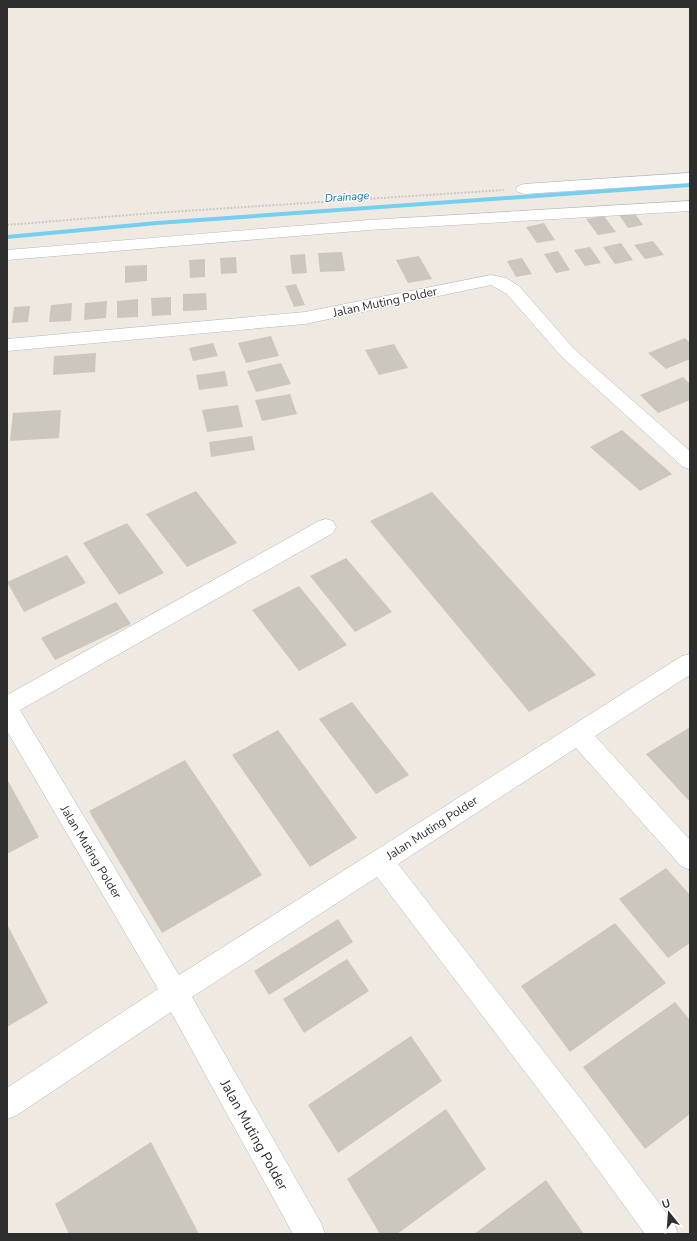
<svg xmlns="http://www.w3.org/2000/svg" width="697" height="1241" font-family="'Nunito Sans',sans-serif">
  <rect width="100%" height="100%" fill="#efe9e1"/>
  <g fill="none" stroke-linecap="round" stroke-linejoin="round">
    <!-- stream -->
    <polygon fill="#75cff0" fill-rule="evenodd" points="690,183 690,187 157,225 7,239 7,235 157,221"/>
  </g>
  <!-- building -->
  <g fill="#cbc7bf">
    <polygon points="634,212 643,225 628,228 619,215"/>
    <polygon points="604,216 616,232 598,235 586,219"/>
    <polygon points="544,223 555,240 537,243 526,227"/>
    <polygon points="653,241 664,255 645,259 634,245"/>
    <polygon points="621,243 633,260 615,264 603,247"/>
    <polygon points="590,247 601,263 585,266 574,250"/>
    <polygon points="558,251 570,270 556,273 544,254"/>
    <polygon points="342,252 345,271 320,272 318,253"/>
    <polygon points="305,254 307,273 292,274 290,255"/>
    <polygon points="419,256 432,279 408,283 396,260"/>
    <polygon points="236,257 237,273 221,274 220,258"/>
    <polygon points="522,258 532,274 516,277 507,261"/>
    <polygon points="205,259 205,277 190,278 189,260"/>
    <polygon points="147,265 147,281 125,283 125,266"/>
    <polygon points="296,284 305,305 294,307 285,286"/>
    <polygon points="206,293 207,310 183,311 183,294"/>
    <polygon points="171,297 171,315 152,316 151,298"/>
    <polygon points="138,299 138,317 117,318 117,301"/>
    <polygon points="107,301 106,318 84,320 85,303"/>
    <polygon points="72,303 71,321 49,322 51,305"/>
    <polygon points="30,306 28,322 12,323 14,307"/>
    <polygon points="271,336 279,356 246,363 238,343"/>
    <polygon points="685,338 690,343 690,359 666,369 648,353"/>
    <polygon points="213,343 218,356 193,361 189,348"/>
    <polygon points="394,344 408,368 379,375 365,350"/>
    <polygon points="96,353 95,372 53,375 54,356"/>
    <polygon points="281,363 291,384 256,392 247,371"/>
    <polygon points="225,371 228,386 199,390 196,375"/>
    <polygon points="683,377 690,384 690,400 658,413 640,395"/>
    <polygon points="290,394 297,414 262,421 255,400"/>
    <polygon points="238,405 243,427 207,432 202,410"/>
    <polygon points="61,410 59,438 10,441 13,413"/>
    <polygon points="622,430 672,474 640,491 590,447"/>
    <polygon points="252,436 255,450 211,457 209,442"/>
    <polygon points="196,491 237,543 187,567 146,514"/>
    <polygon points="432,492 596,675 529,712 370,521"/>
    <polygon points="127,523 164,573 119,595 83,543"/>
    <polygon points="67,555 86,583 24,612 7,582"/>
    <polygon points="346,558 392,612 355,632 310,576"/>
    <polygon points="299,586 347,645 299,671 252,610"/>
    <polygon points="116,602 131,624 55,660 41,638"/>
    <polygon points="352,702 409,775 376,794 319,719"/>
    <polygon points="690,727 690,802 646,754"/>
    <polygon points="278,730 357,838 310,867 232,755"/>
    <polygon points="185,760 262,875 162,933 89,811"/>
    <polygon points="7,779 39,837 7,854"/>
    <polygon points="666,868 690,895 690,943 668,958 619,899"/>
    <polygon points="338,919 353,942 269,995 254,971"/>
    <polygon points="615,923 666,983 570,1052 521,986"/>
    <polygon points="7,924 48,1003 7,1027"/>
    <polygon points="347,959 369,991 304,1033 283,999"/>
    <polygon points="675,1002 690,1020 690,1114 645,1149 583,1067"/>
    <polygon points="411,1036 442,1081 338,1153 308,1105"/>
    <polygon points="446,1109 486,1169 397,1234 380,1234 347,1179"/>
    <polygon points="151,1142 199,1234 69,1234 55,1204"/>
    <polygon points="546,1180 584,1234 474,1234"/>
  </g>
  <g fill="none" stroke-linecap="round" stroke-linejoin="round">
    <!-- minor casing -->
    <g stroke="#b4b7c1" stroke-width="1">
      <g id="minor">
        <polygon points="690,173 690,183 524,194 518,192 516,189 518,186 524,184"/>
        <polygon points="690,201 690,211 369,230 7,260 7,250 369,220"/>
        <polygon points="491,275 506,278 519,286 574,349 690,451 690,469 683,467 562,357 507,294 491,285 305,324 7,351 7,339 305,312"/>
        <polygon points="326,519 333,521 336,527 333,533 20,710 179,975 682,656 690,654 690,675 595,736 690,840 690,870 681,866 576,748 398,864 590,1111 674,1223 678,1234 645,1234 570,1131 377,877 192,997 321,1223 325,1234 293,1234 171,1012 17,1115 7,1119 7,1088 158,989 7,731 7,695 319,521"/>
      </g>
    </g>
    <!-- path -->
    <polyline stroke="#c9c9c9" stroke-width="2" stroke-dasharray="2 1.5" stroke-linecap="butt" points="7,225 154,213 504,190"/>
    <!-- minor -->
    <use href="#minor" fill="#fff" fill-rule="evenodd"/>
  </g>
  <g text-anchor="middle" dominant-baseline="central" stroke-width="3" stroke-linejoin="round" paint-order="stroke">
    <!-- far-water labels -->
    <g font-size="11" font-style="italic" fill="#0d6fa3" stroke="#fff">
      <text transform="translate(347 197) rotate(-4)">Drainage</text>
    </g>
    <!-- street labels -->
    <g font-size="12" fill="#2e2e2e" stroke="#fff">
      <text transform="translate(385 302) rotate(-12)">Jalan Muting Polder</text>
      <text transform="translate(432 828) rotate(-33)">Jalan Muting Polder</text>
      <text transform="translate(91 852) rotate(59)">Jalan Muting Polder</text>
    </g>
    <!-- near-street labels -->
    <g font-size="14" fill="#2e2e2e" stroke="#fff">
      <text transform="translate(254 1135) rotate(61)">Jalan Muting Polder</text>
    </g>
  </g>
  <!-- border -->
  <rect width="697" height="1241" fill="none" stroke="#2e2e2e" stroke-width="16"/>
  <!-- north arrow -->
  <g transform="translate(669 1213) rotate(343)" stroke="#ffffff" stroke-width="3" paint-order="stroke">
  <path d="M0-3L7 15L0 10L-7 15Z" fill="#2e2e2e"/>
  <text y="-6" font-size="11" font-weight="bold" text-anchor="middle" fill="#2e2e2e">U</text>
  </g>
</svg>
